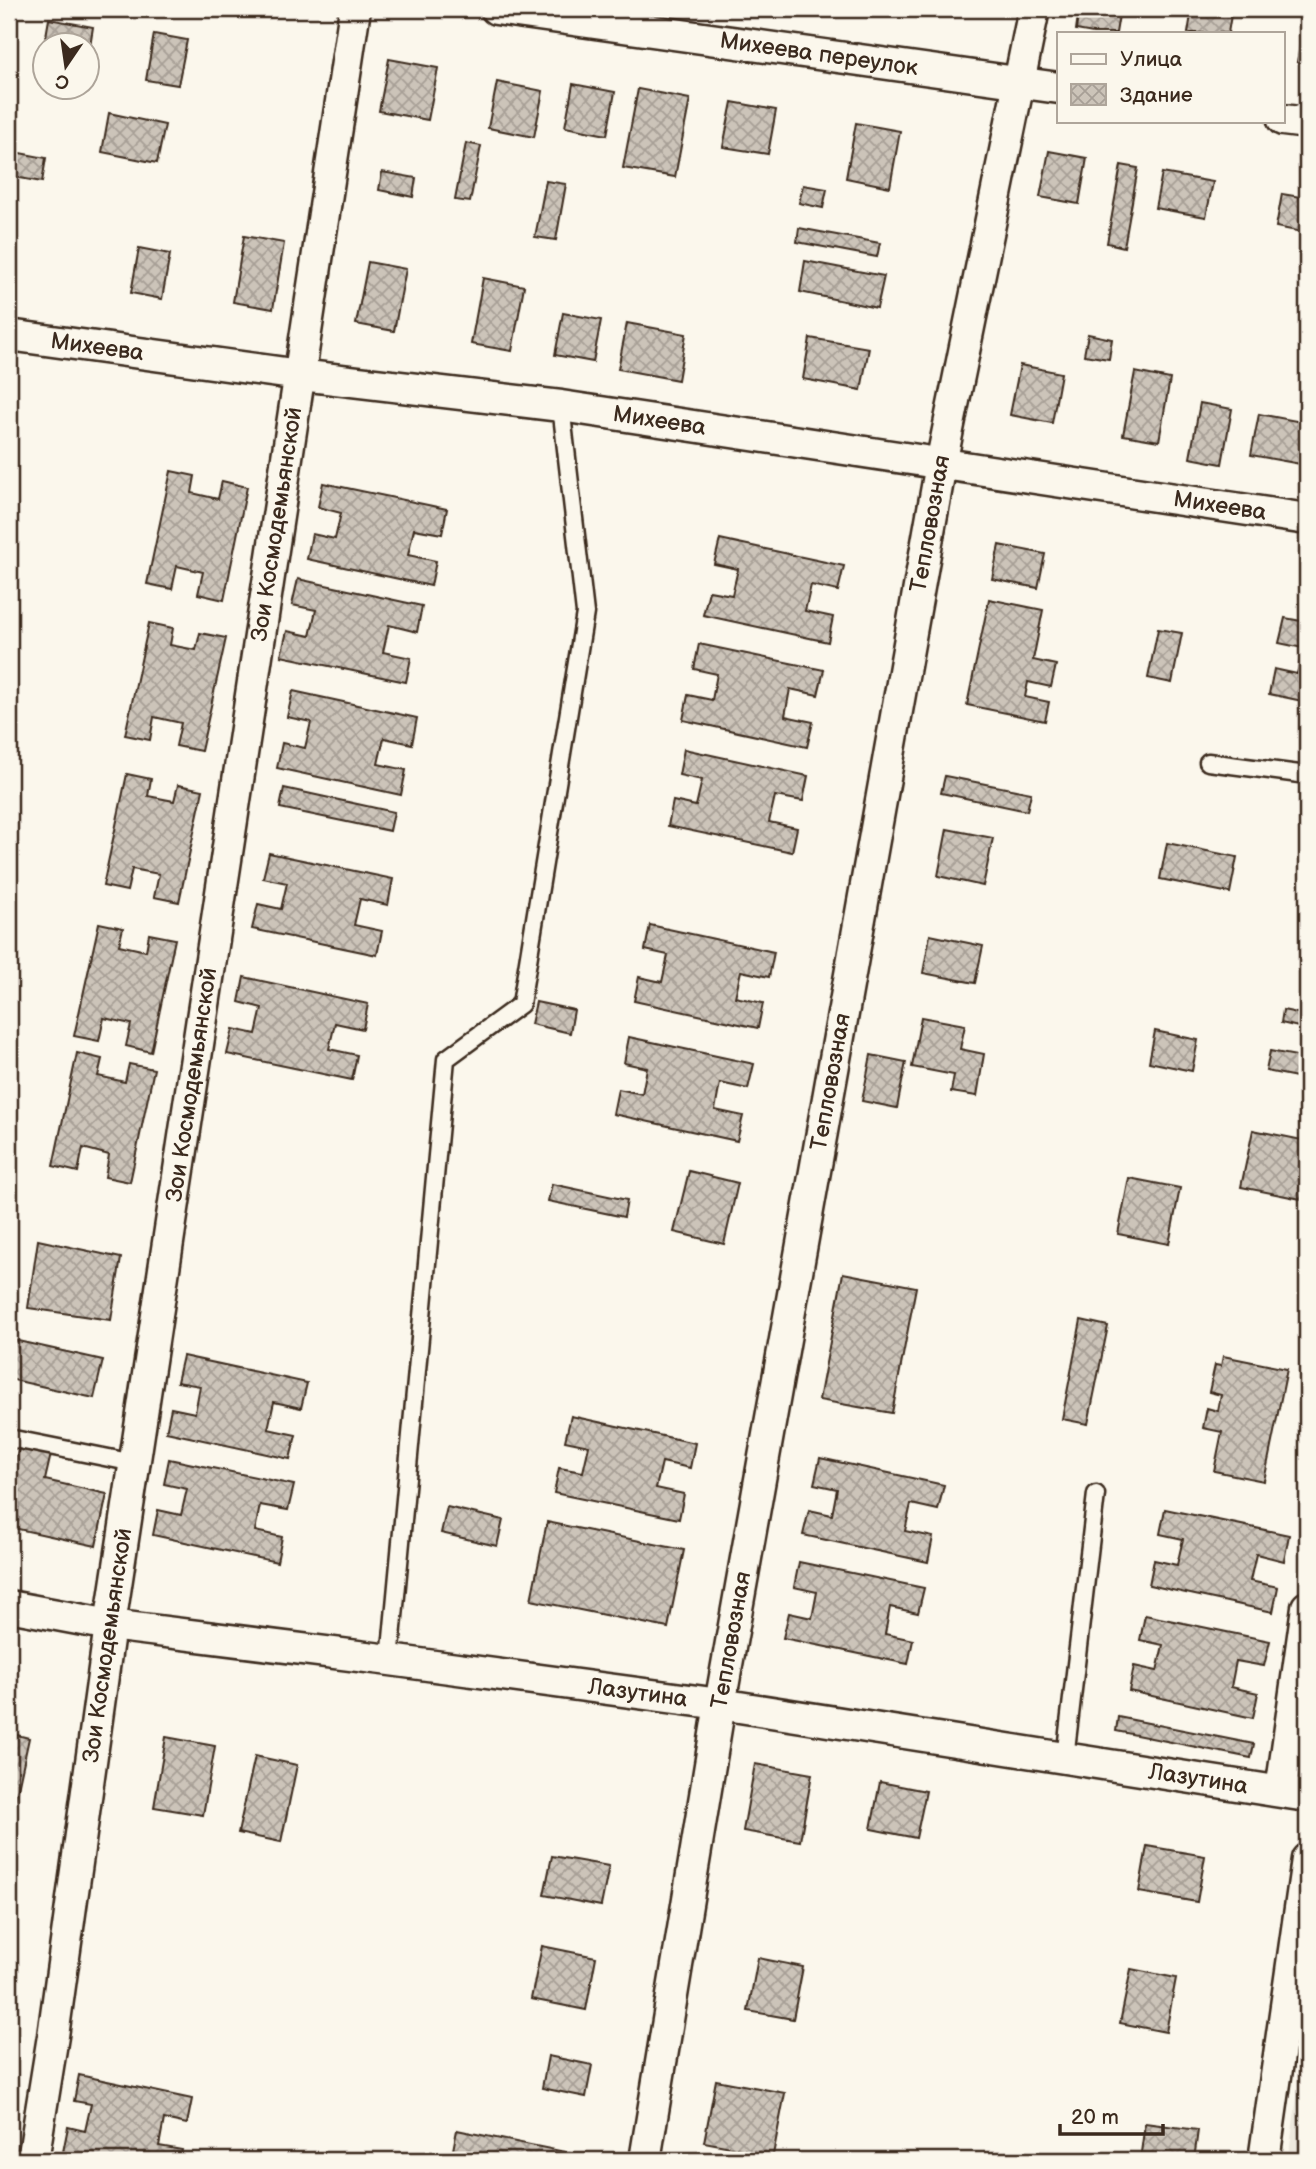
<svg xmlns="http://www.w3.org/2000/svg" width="1316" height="2169" font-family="'Balsamiq Sans',sans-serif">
  <defs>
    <pattern id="building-cross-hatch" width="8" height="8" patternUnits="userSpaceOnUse" patternTransform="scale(1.75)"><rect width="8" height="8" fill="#ccc4b9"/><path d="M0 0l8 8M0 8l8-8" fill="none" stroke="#a79f96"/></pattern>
  </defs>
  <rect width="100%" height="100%" fill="#fbf7ec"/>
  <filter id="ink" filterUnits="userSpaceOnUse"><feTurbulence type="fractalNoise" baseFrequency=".0143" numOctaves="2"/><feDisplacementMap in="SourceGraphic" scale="14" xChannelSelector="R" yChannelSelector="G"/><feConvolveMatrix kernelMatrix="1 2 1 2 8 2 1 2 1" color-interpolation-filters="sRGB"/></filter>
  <g filter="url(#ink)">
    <!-- built -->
    <polygon fill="#ede8dd" points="1307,2026 1307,2160 1288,2160"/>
    <!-- building -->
    <g fill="url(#building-cross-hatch)" stroke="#3b2a1e" stroke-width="2">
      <polygon points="893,9 919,9 918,13"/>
      <polygon points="1079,9 1120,9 1116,33 1093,33 1076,30"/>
      <polygon points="1192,9 1232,9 1228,33 1188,33"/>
      <polygon points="1305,17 1307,17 1307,63 1297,62"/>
      <polygon points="49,19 93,27 88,58 88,46 46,46 46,66 41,65"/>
      <polygon points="154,34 187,40 178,85 146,80"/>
      <polygon points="389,59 438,68 428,120 379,111"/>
      <polygon points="497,82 543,91 534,137 488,128"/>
      <polygon points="573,84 615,92 607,135 565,127"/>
      <polygon points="638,89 690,99 675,177 623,168"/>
      <polygon points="732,102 776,110 768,154 723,147"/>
      <polygon points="109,113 165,125 157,163 102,152"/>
      <polygon points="856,123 900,131 890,187 846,178"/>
      <polygon points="466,143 481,146 470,202 455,200"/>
      <polygon points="9,151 46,158 42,182 9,176"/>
      <polygon points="1049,151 1087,158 1079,204 1040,197"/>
      <polygon points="1121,165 1138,168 1124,247 1107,243"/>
      <polygon points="382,172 416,178 413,197 379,190"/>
      <polygon points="1162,173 1213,182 1206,217 1155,208"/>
      <polygon points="546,181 566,184 556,240 535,237"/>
      <polygon points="803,185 827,189 823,208 799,203"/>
      <polygon points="1282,194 1307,198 1307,233 1276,227"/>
      <polygon points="799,228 880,243 877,257 797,242"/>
      <polygon points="244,236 284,243 273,309 233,302"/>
      <polygon points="139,248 170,254 162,299 131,293"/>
      <polygon points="805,261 884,276 877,308 800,292"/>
      <polygon points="368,262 406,269 394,331 356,324"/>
      <polygon points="483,278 524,286 512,351 471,344"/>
      <polygon points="563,313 601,320 593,362 555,355"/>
      <polygon points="627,323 686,334 678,380 618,369"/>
      <polygon points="1088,334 1112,339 1109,359 1084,355"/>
      <polygon points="810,338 869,348 861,390 803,379"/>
      <polygon points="1020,365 1061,373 1052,423 1010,415"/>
      <polygon points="1135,372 1170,379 1159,441 1123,435"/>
      <polygon points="1200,403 1232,409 1222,464 1190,458"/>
      <polygon points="1259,414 1307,423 1306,465 1251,455"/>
      <polygon points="171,471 195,476 192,493 218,499 222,481 247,487 224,600 198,594 203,572 177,566 172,589 147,584"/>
      <polygon points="323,483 447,509 442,534 414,529 408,555 436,561 431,586 307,559 312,534 335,539 341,513 318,507"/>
      <polygon points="720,539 844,566 838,591 811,585 805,611 833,617 828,642 703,615 709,591 732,595 738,569 714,564"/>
      <polygon points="999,545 1045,554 1038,588 992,579"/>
      <polygon points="298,579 422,606 417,632 389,625 383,652 411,658 406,682 281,656 287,631 310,636 316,610 292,605"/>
      <polygon points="989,599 1043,610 1033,660 1056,665 1051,687 1028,682 1025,697 1049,702 1045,721 967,705"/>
      <polygon points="1285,618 1307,622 1307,702 1269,694 1274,669 1297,674 1303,648 1279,643"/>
      <polygon points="149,623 173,628 170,645 196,650 200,633 226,638 201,751 176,746 181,723 154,717 150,740 125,735"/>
      <polygon points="1158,629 1182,633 1172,683 1148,678"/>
      <polygon points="699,644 824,670 818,695 790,689 785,716 813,722 807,747 683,720 688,695 712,700 717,674 694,669"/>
      <polygon points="293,691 417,718 412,744 384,738 378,764 406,770 401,795 277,768 282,743 305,748 311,722 287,717"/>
      <polygon points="684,749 808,776 803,801 775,796 769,822 797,828 792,852 668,826 673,801 696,806 702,780 679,775"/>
      <polygon points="127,774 151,779 148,796 174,801 178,785 203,790 179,902 154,897 159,874 132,869 127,891 103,886"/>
      <polygon points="945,776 1031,793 1027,811 941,793"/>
      <polygon points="284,788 394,812 390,831 280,808"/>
      <polygon points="947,829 993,838 983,886 938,876"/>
      <polygon points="1167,843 1237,857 1230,893 1160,879"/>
      <polygon points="269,853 393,879 388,905 360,899 354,925 382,931 377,955 252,929 258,904 281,909 287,883 263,878"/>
      <polygon points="99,923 123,928 119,945 146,951 149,934 175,939 151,1052 126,1046 131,1024 104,1018 99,1041 74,1036"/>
      <polygon points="650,925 774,952 769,977 741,971 735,997 763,1003 758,1028 634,1001 639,977 662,982 668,955 645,950"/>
      <polygon points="930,935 983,946 975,983 923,973"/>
      <polygon points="244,977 368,1004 363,1029 335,1023 329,1049 357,1055 352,1080 227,1054 233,1029 256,1034 262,1008 239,1002"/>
      <polygon points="536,1002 574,1010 570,1033 531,1024"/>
      <polygon points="1283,1010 1307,1015 1307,1029 1281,1023"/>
      <polygon points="921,1017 965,1025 960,1049 984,1054 977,1096 951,1092 954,1075 912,1067"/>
      <polygon points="1155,1031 1198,1040 1192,1071 1149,1062"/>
      <polygon points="629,1037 754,1064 748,1089 720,1083 715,1110 743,1116 737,1141 613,1114 618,1089 642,1094 647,1068 624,1063"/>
      <polygon points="1270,1051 1307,1058 1307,1079 1266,1071"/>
      <polygon points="77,1053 102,1059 98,1076 125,1082 129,1064 154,1069 130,1182 105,1177 109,1155 83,1148 78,1172 53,1166"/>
      <polygon points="871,1055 906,1062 897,1108 862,1101"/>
      <polygon points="1253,1130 1307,1141 1307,1166 1301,1199 1241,1187"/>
      <polygon points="689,1171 738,1183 724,1244 674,1232"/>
      <polygon points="1129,1178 1180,1188 1169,1244 1118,1234"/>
      <polygon points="552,1184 627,1200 624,1217 548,1201"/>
      <polygon points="38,1240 121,1258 111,1320 28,1308"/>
      <polygon points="843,1273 916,1287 892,1413 819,1400"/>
      <polygon points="1081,1320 1108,1326 1088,1424 1062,1419"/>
      <polygon points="9,1339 103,1360 94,1398 9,1379"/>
      <polygon points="183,1356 307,1383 301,1408 274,1402 268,1429 296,1435 290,1459 166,1432 171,1408 195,1413 200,1386 177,1382"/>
      <polygon points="1223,1356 1287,1369 1264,1481 1214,1471 1222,1432 1203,1428 1207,1408 1218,1411 1221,1395 1209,1392 1215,1365 1221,1366"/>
      <polygon points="571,1416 695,1443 690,1468 662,1462 656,1488 684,1494 679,1519 554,1493 559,1468 583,1472 589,1446 565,1441"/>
      <polygon points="19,1447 51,1454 45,1480 107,1494 96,1546 9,1527 9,1477 12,1477"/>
      <polygon points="820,1458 944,1485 938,1510 911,1504 905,1531 933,1537 928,1562 803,1535 809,1510 832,1515 837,1489 814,1484"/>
      <polygon points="169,1459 294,1485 288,1510 260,1505 255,1531 282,1537 277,1562 153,1535 158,1510 181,1515 187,1489 164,1484"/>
      <polygon points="447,1507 503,1520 497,1546 441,1533"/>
      <polygon points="1165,1509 1289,1535 1284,1561 1256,1554 1250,1581 1278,1587 1273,1612 1149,1585 1154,1560 1177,1565 1183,1539 1160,1534"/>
      <polygon points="547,1522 684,1550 668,1628 531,1600"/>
      <polygon points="799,1562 924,1588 918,1613 890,1607 885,1634 913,1640 908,1664 783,1638 789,1613 812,1618 817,1592 794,1587"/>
      <polygon points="1145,1615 1270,1641 1264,1666 1236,1661 1231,1687 1258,1693 1253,1718 1129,1691 1134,1666 1157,1671 1163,1645 1140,1640"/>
      <polygon points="1118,1717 1254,1744 1251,1758 1116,1731"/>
      <polygon points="9,1733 29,1738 9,1830"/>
      <polygon points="166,1737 215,1746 203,1815 154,1807"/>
      <polygon points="255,1756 297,1765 281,1842 238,1833"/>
      <polygon points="755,1764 812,1774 800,1841 743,1831"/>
      <polygon points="880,1782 926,1791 916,1838 871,1829"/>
      <polygon points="1147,1846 1205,1856 1197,1902 1139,1892"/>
      <polygon points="552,1856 609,1866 601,1906 544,1895"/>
      <polygon points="542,1946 596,1957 586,2010 531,1999"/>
      <polygon points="758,1958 803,1967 793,2019 748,2011"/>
      <polygon points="1131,1969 1176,1978 1166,2032 1120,2023"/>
      <polygon points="548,2056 592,2065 586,2097 542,2088"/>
      <polygon points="79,2075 192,2099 187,2124 164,2119 159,2146 182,2150 180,2160 104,2160 63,2152 68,2127 85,2131 91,2104 74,2101"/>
      <polygon points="716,2080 785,2093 773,2155 704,2142"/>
      <polygon points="1145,2123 1198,2130 1194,2160 1140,2160"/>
      <polygon points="457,2130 570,2153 569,2160 469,2160 452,2155"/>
    </g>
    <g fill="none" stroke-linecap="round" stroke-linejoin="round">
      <!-- lane casing -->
      <g stroke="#3b2a1e" stroke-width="21">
        <g id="lane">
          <polyline points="1208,762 1307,775"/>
          <polyline points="9,1438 134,1463"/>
          <polyline points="390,1660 446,1059 521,1004 585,613 561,406"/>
          <polyline points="1065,1758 1096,1494"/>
        </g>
      </g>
      <!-- street casing -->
      <g stroke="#3b2a1e" stroke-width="35">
        <g id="street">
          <path id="s1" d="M496 9 1059 88"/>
          <polyline points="1283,120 1307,123"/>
          <path id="s2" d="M9 335 300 375 561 406 1307 519"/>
          <path id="s3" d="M9 1606 110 1625 390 1660 720 1704 1307 1796"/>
          <polyline points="1281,1791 1307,1607"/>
          <path id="s4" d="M33 2160 53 2036 110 1625 355 9"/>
          <path id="s5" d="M645 2160 720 1704 941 464 1034 9"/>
          <polyline points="1264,2160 1307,1859"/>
        </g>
      </g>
      <!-- lane -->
      <use href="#lane" stroke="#fbf7ec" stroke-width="16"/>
      <!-- street -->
      <use href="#street" stroke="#fbf7ec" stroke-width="30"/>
    </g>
  </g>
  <g text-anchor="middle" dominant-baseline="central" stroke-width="5" stroke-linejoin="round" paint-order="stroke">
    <!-- street labels -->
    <g font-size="23" fill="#3b2a1e" stroke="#fbf7ec">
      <text stroke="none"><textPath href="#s1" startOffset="326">Михеева переулок</textPath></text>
      <text stroke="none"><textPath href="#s2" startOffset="89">Михеева</textPath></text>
      <text stroke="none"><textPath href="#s2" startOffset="656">Михеева</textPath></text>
      <text stroke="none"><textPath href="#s2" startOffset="1223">Михеева</textPath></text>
      <text stroke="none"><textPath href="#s4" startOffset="1654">Зои Космодемьянской</textPath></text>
      <text stroke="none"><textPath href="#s5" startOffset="1661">Тепловозная</textPath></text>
      <text stroke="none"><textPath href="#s5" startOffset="1094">Тепловозная</textPath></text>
      <text stroke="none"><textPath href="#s4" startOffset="1087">Зои Космодемьянской</textPath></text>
      <text stroke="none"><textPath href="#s5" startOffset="527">Тепловозная</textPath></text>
      <text stroke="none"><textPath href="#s4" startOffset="520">Зои Космодемьянской</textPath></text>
      <text stroke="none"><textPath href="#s3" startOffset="635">Лазутина</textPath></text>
      <text stroke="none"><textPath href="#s3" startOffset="1202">Лазутина</textPath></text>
    </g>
  </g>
  <!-- margin -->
  <rect width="1316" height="2169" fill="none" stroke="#fbf7ec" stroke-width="35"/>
  <rect x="18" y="18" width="1281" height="2134" fill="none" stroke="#3b2a1e" stroke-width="2.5" filter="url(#ink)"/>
  <!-- legend -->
  <rect x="1057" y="32" width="228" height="91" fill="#fbf7ec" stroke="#aea59a" stroke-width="2"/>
  <rect x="1071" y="54" width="35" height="10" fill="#fbf7ec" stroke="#aea59a" stroke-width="2"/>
  <text x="1120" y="66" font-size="21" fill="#3b2a1e">Улица</text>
  <rect x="1071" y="84" width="35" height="21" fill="url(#building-cross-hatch)" stroke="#aea59a" stroke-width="2"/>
  <text x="1120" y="102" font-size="21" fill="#3b2a1e">Здание</text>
  <!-- north arrow -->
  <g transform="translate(66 66) rotate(193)"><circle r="33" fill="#fbf7ec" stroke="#aea59a" stroke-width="2"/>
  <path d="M0-5L12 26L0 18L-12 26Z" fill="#3b2a1e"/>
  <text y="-10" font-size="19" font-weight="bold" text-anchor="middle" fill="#3b2a1e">С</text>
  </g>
  <!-- scale -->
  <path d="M1060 2124v10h103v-10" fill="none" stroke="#3b2a1e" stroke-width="3.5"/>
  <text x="1071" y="2124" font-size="21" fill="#3b2a1e" stroke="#fbf7ec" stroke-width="5" paint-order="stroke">20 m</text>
</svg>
